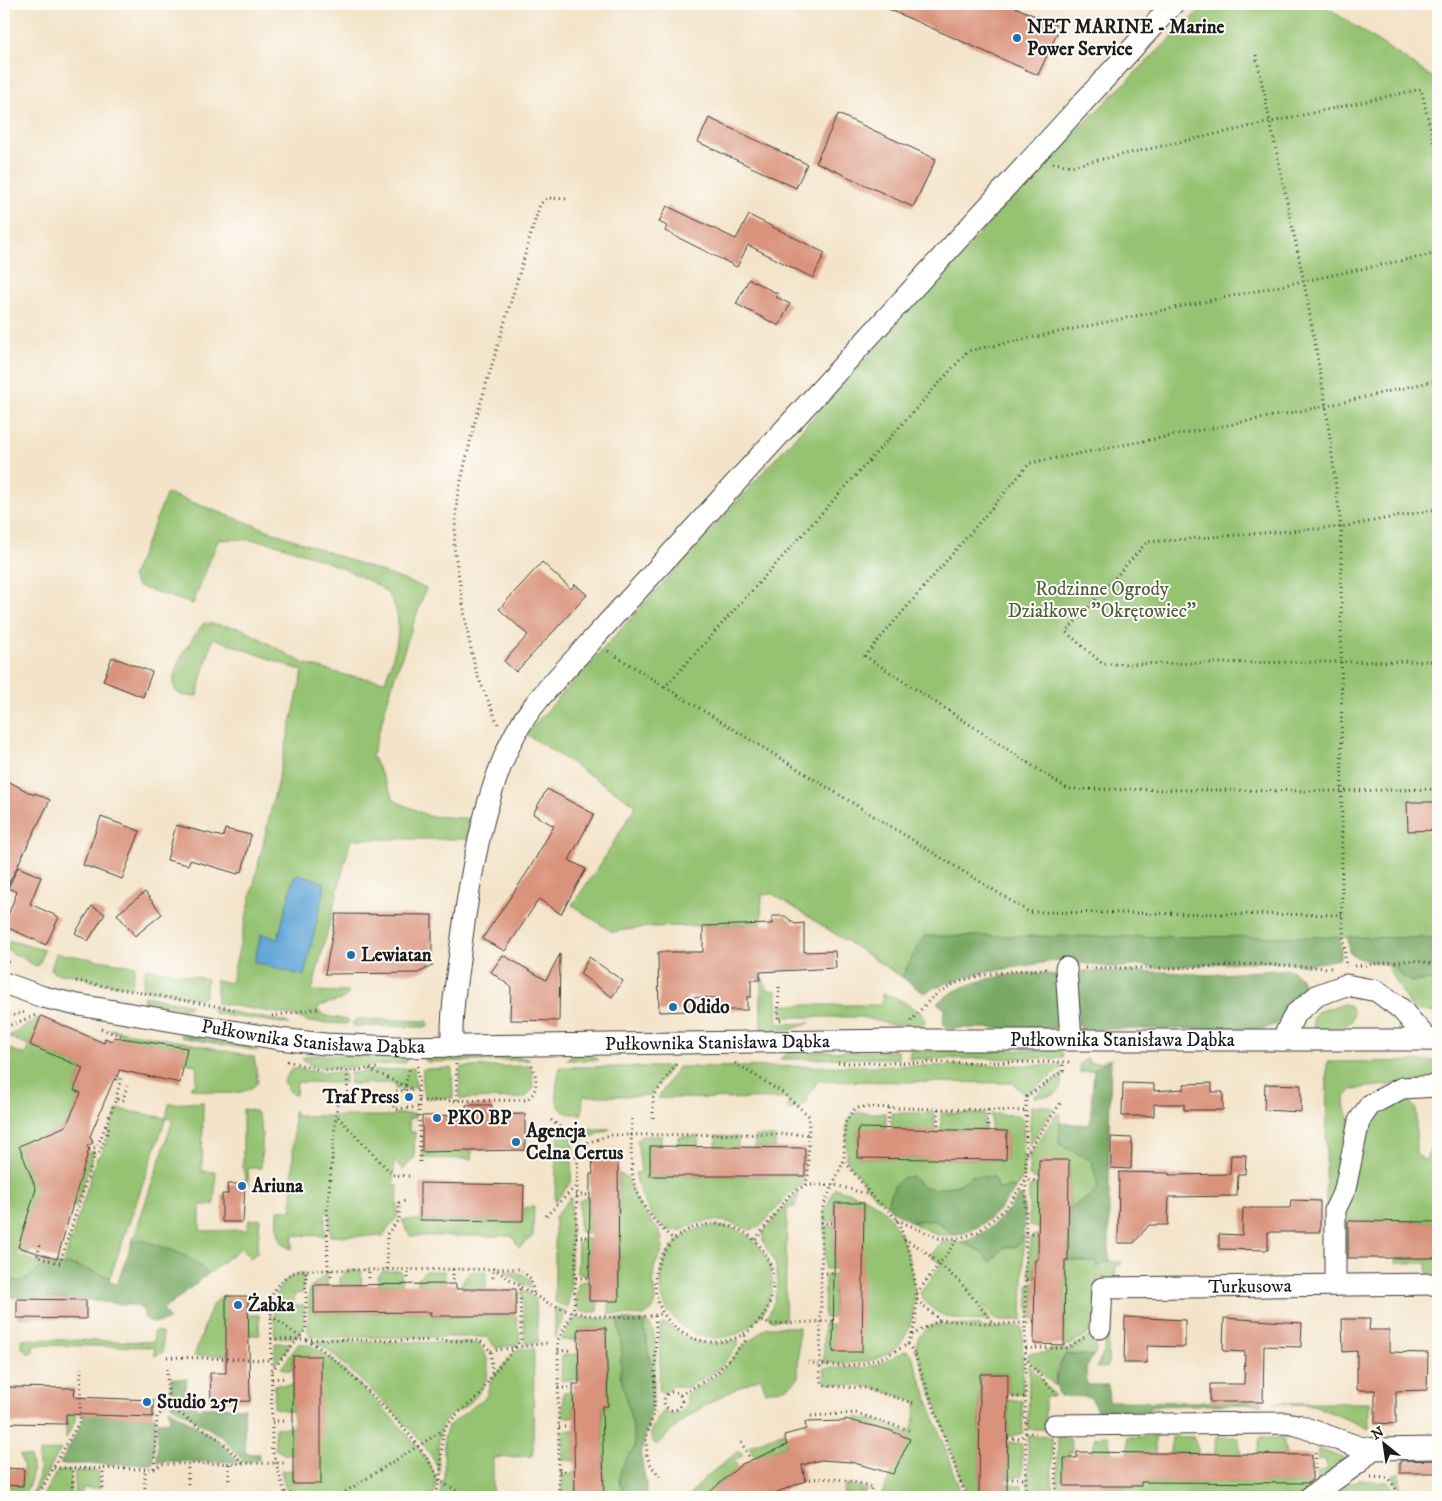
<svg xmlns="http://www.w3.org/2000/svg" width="1442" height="1501" font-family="'IM FELL DW Pica',serif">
  <rect width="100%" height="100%" fill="#fdfcf7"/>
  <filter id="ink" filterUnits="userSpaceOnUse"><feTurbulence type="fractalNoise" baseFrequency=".02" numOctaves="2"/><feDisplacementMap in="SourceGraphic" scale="10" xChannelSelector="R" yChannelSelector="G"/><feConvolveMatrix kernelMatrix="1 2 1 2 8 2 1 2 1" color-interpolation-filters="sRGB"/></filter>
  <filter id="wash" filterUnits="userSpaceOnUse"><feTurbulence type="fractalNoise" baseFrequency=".0096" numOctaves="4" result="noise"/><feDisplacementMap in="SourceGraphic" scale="20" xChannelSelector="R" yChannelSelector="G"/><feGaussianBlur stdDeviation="1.12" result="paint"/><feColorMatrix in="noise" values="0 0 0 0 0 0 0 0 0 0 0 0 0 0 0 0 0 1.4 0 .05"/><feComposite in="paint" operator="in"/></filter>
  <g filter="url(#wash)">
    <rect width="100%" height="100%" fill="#f3e3c8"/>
    <!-- green -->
    <g fill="#95c372" stroke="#587047">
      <polygon points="1206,4 1322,4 1438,81 1438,938 924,936 902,977 773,894 762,894 761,924 647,927 612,932 572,905 600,865 636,805 526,734 1046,160"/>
      <path d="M167 493 426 588 393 682 372 756 395 801 429 816 477 819 472 839H351L312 991 349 992C345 1003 327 1001 317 1008 323 1020 339 1016 349 1021L347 1024 309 1022 295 1016 217 1003C216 996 218 989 215 980L231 983 303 671 213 638 197 696C193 696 186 696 181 695 158 684 194 635 204 623L241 628 305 664 349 676 385 681C394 655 408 618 387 593 375 578 292 548 271 543 254 539 235 539 218 540L193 604 137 586 132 577Z"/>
      <polygon points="4,939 44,950 39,965 36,966 4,948"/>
      <path d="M56 953 135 966 132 987 89 981C78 972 67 976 54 973L51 969Z"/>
      <path d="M1387 965 1395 967C1405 986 1421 981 1438 979V1014L1411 1008Z"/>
      <polygon points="146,968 207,979 205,996 200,999 142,989"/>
      <polygon points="761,973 767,990 777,991 778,1024 810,1023 791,1030 761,1030"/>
      <polygon points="882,994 895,997 923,1014 925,1022 920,1031 909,1031 907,1024 894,1025 861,1017 782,1017 782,1005 882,1005"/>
      <polygon points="144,996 190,1004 190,1006 186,1009 143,1001"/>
      <path d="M1343 1004 1349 1005C1354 1011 1355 1015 1351 1022 1340 1029 1328 1034 1314 1028L1313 1018 1317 1012Z"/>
      <polygon points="211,1008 286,1022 289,1024 215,1014"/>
      <polygon points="41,1016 30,1045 83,1068 74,1089 81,1093 66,1126 19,1147 31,1175 79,1156 27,1255 17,1252 16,1255 49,1265 20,1282 5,1281 4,1047 25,1055 29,1045 8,1037"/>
      <polygon points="356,1019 427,1021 430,1024 425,1027 354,1026 352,1023"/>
      <path d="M109 1029 183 1042 254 1057 258 1082C246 1099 208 1093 191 1088V1085H196L197 1065 184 1063 186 1048 122 1039V1035Z"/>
      <polygon points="181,1034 251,1046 258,1051 181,1037"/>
      <polygon points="1058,1050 1063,1054 1062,1058 909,1059 910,1051"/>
      <polygon points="898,1051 898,1058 780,1059 788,1052"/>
      <polygon points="576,1053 588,1053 598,1060 566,1060"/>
      <polygon points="310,1055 410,1056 405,1063 339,1068 310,1066 302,1058"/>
      <polygon points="514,1055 530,1060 427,1062 422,1058"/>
      <polygon points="1088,1058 1088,1063 1104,1062 1104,1059 1111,1059 1094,1070 1080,1073 1080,1063"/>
      <polygon points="1438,1061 1438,1079 1353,1089 1345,1097 1346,1111 1351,1120 1325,1273 1327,1062"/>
      <path d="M1062 1065V1068L1025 1096 1013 1083 818 1081 806 1098 809 1101C802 1108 798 1110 788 1109V1099L658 1098 678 1067Z"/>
      <polygon points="529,1066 532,1071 533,1089 525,1098 460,1099 460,1069 462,1067"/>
      <path d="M560 1067H671L650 1096H583L582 1114C576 1114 567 1115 562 1110 552 1102 558 1078 560 1067Z"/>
      <polygon points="292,1068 311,1071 345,1073 345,1083 297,1082 296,1095 292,1094 283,1082"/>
      <polygon points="414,1068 416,1087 395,1089 395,1083 350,1084 350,1073"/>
      <polygon points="452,1068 453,1098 426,1098 422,1087 423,1069"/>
      <path d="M1062 1074C1062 1097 1054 1096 1033 1097Z"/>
      <polygon points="1405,1097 1416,1108 1416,1153 1425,1161 1431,1148 1435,1104 1438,1102 1438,1222 1347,1221 1347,1258 1342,1258 1344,1200 1372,1110"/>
      <path d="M203 1102 202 1171 216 1172 214 1205H200V1231L247 1230 249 1220 260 1219 257 1253 250 1258 240 1248 208 1274C192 1254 164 1248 141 1240L132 1243 173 1120 166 1118 110 1277 67 1263 63 1265 97 1157 101 1155 118 1109 166 1118 169 1104Z"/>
      <polygon points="1031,1106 1048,1106 1054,1109 1029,1146"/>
      <path d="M243 1109 255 1111C266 1125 261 1150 261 1168H248L249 1184H245L246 1173 243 1172Z"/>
      <path d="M294 1110 296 1116H393L394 1114H415V1118H409V1132H415L414 1158 403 1170 394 1160V1187L398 1185 397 1217 383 1236H330L329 1213 325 1212V1236L293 1235 292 1249C274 1244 278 1225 278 1210H292Z"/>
      <polygon points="1058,1112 1061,1116 1059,1144 1092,1161 1098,1187 1091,1196 1069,1208 1069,1161 1039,1180 1029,1176 1029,1155"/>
      <polygon points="856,1113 886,1113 886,1129 858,1129 858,1158 1006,1160 1007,1131 991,1130 991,1114 1018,1115 1024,1120 1023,1178 1016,1188 1009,1187 999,1190 994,1177 972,1176 958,1185 934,1189 921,1186 912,1176 902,1178 895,1185 887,1204 873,1195 846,1159 847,1126 851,1117"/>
      <polygon points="892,1113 935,1113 935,1130 892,1129"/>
      <polygon points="941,1113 985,1114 985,1130 941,1130"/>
      <polygon points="564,1128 610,1129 581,1141"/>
      <polygon points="559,1131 573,1139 573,1153 557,1153"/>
      <path d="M641 1136H661V1147H650V1176H805L803 1185C799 1187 794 1189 790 1193 775 1205 769 1225 750 1230 732 1222 714 1217 695 1224 690 1226 685 1229 681 1230 653 1237 639 1192 635 1173L641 1172 637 1140Z"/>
      <polygon points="699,1136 698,1147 678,1147 678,1137"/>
      <polygon points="716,1136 738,1137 738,1148 716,1147"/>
      <polygon points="755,1136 775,1137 775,1148 755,1148"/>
      <polygon points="94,1151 76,1207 71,1206 87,1154"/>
      <polygon points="472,1151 471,1159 423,1158 422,1152"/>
      <polygon points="556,1158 572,1159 571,1182 555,1202"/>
      <polygon points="619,1174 627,1177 637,1202 660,1233 662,1241 663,1249 654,1268 653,1280 655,1300 653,1309 644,1316 609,1314 609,1301 619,1300"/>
      <polygon points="1039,1183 1039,1229 1029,1226 1029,1188"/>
      <path d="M835 1188C853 1194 874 1198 886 1213 913 1244 932 1330 887 1354 868 1365 845 1363 824 1363V1324L833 1325V1352L864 1203H835L834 1221H824V1212Z"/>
      <path d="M799 1193 795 1207 787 1208 785 1320H772L767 1317C777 1300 781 1278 773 1259 769 1249 759 1243 764 1231L793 1197Z"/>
      <polygon points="590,1196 590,1233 582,1233 579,1231 579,1201"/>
      <polygon points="571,1197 571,1292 567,1307 555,1302 555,1217"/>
      <polygon points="534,1206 533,1236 519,1248 512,1236 410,1236 402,1220 523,1221 524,1208"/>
      <path d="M926 1218C939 1219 945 1233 958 1235H937L911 1222H917Z"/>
      <circle cx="716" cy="1282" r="56"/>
      <rect x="825" y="1226" width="9" height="43"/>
      <polygon points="1039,1234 1038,1259 1035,1260 1034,1278 1029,1275 1030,1237"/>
      <path d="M1024 1235 1022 1320H995L985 1306 983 1309 991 1321C962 1320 935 1322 920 1293L941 1265 930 1255 942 1242C962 1242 975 1244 988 1259L1005 1247H1015Z"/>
      <polygon points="583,1239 589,1239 589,1275 581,1275 577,1272 578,1244"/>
      <polygon points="1396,1258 1438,1258 1438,1277 1428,1278 1427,1263 1396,1263"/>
      <polygon points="1065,1260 1097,1262 1097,1267 1109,1261 1121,1262 1121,1265 1116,1265 1115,1278 1097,1278 1096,1329 1069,1345 1064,1345"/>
      <polygon points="346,1271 362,1271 361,1285 340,1285 340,1278"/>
      <polygon points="383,1271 401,1271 402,1285 378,1285 378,1277"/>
      <polygon points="425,1271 445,1271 445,1289 418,1285 418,1278"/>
      <polygon points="486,1271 486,1289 462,1289 462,1282 470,1272"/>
      <path d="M506 1272C519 1272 531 1274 531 1289Z"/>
      <path d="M299 1273H304L303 1293 294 1294V1305H304V1328L295 1337 275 1338C274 1312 269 1284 299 1273Z"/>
      <polygon points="327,1273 327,1285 314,1286 314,1313 431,1312 431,1316 516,1316 520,1340 517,1345 496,1348 487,1337 310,1337 308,1332 309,1289"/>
      <polygon points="825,1275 834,1275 833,1318 824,1318"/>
      <polygon points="582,1281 589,1282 598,1301 597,1312 581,1312 576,1305 578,1284"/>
      <polygon points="1034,1281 1034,1320 1029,1316 1028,1285"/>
      <polygon points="522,1289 536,1299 538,1342 525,1344"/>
      <polygon points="221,1296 226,1296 227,1355 194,1356 212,1305"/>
      <polygon points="1105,1301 1109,1302 1108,1367 1096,1368 1104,1352"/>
      <polygon points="555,1307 566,1311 555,1339"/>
      <polygon points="248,1315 259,1315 259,1335 244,1335"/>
      <polygon points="575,1318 618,1319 622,1350 620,1374 632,1422 635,1447 620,1485 625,1497 604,1497 602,1406 608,1406 606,1328 578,1329 578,1340 561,1340"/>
      <path d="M643 1321C662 1325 654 1367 654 1383Z"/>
      <path d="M663 1324C670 1324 674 1330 680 1334 698 1346 719 1346 738 1339V1345L718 1370 686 1388 673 1386 661 1393 659 1390 660 1328Z"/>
      <path d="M937 1324 981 1326 984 1328 1022 1327 1023 1393 1008 1394V1374H980L979 1497H968L916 1349C916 1336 924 1328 937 1324Z"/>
      <path d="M767 1327H799L798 1377C793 1389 777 1389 766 1392L761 1378 753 1381C716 1397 684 1416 657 1445 643 1435 656 1420 664 1411L673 1415C685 1412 689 1406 686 1394L718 1375 743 1346Z"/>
      <polygon points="158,1331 162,1333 163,1352 155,1356 154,1347 34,1345 33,1353 28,1353 22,1348 22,1339 154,1342 154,1332"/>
      <polygon points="1096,1332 1096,1353 1093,1356 1066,1354 1056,1370 1055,1386 1028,1360 1029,1353 1048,1353 1048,1350 1068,1350"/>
      <path d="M313 1341 477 1343C498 1363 486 1390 466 1406 457 1412 447 1416 442 1426 436 1439 439 1458 439 1473 435 1444 351 1372 327 1349Z"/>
      <polygon points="275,1343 292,1343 275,1364"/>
      <path d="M299 1343C307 1344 313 1346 320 1351 346 1368 425 1446 435 1475 437 1482 435 1490 433 1497H326L286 1490 281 1471 293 1470V1484V1356V1370H285L281 1368Z"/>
      <polygon points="534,1348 533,1456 493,1458 493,1497 439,1497 444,1476 444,1438 448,1426 486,1397 492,1378 518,1349"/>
      <polygon points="907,1350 912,1355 962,1497 883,1497 882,1493 910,1439 889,1430 856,1422 856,1417 878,1421 910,1433 915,1419 916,1402 872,1387 828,1383 824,1381 825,1368 864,1368 882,1363"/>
      <polygon points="579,1354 579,1379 561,1381 562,1355"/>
      <polygon points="1029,1365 1055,1396 1045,1396 1045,1426 1051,1429 1028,1429"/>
      <polygon points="275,1385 293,1385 293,1412 274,1408"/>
      <polygon points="579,1392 579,1406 573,1406 574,1417 563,1417 563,1393"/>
      <polygon points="1008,1399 1022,1401 1023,1433 1008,1437"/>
      <polygon points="1275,1403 1369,1403 1369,1429 1313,1405"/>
      <polygon points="66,1405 76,1406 75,1421 66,1438"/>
      <polygon points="293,1427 293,1455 286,1455 275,1449 275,1428"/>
      <polygon points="574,1430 575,1461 563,1460 563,1431"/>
      <polygon points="784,1432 787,1445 755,1457 749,1446"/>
      <polygon points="1028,1436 1052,1437 1052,1497 1028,1497"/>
      <polygon points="1058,1436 1069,1436 1073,1452 1069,1452 1069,1458 1064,1459 1064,1486 1141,1486 1141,1482 1312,1483 1302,1497 1061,1497 1057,1491"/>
      <polygon points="1108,1436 1113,1458 1090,1458 1095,1437"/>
      <polygon points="1128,1437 1155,1437 1155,1454 1128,1458"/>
      <polygon points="1172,1437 1193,1437 1198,1448 1198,1455 1171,1454"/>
      <polygon points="1217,1437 1238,1437 1241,1455 1214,1455"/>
      <polygon points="1260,1438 1283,1438 1286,1455 1257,1455"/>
      <polygon points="1008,1442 1022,1444 1022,1476 1007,1479"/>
      <polygon points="61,1449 33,1497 30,1497 39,1476 39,1453"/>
      <polygon points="1318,1449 1352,1461 1317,1485 1317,1472 1326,1471 1326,1460 1317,1460"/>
      <polygon points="737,1452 741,1452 743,1455 734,1461 738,1467 705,1497 688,1497 707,1476"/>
      <path d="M20 1455 30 1457C35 1472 31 1484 22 1497H4V1485L22 1486 24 1469Z"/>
      <polygon points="57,1471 71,1471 70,1497 42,1497"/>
      <polygon points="75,1471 98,1471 100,1488 82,1488 82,1497 74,1497"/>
      <polygon points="575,1473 575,1497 563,1497 562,1474"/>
      <polygon points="1400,1473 1400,1486 1406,1491 1438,1491 1438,1495 1403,1495 1394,1482 1394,1474"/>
      <polygon points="1359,1480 1388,1482 1399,1497 1329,1497 1352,1482"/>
      <polygon points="845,1484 867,1489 866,1492 843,1494"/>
      <polygon points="1007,1484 1022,1485 1022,1497 1007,1497"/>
    </g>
    <!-- forest -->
    <g fill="#78a964" stroke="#4a6240">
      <polygon points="924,936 1340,937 1341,956 1339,959 1307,965 1282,962 1240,962 1156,968 1142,965 1115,968 1059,960 976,974 941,985 924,993 902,977"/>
      <path d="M1348 937 1438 938V979L1411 982 1399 974 1395 967C1379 962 1362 963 1349 952Z"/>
      <path d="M1288 969C1316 979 1300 1010 1281 1021 1275 1025 1268 1027 1262 1029H1082L1078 1025 1077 977 1083 971 1169 972 1207 975Z"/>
      <path d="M1042 973 1058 976 1062 1028H947L943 1023 944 1008 937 1003C966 979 1005 974 1042 973Z"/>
      <polygon points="1111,1059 1109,1134 1109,1261 1097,1267 1097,1262 1068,1260 1069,1208 1091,1196 1098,1187 1092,1161 1059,1144 1060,1123 1090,1125 1094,1070"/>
      <path d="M912 1176 921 1186 934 1189 959 1185 971 1176 994 1177V1181L999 1189 1009 1187 1016 1188C1000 1211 985 1227 958 1235H954L935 1219 911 1222 892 1210 887 1204 895 1185 902 1178Z"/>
      <path d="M1019 1195 1023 1197C1025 1213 1028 1235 1015 1247H1004L990 1263 981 1251 961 1242C984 1238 1007 1214 1019 1195Z"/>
      <path d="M135 1240H141C165 1248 192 1254 208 1274L163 1310 169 1319C159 1324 153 1323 144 1318V1311L138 1306 86 1300 4 1297V1280C33 1286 30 1269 50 1265 71 1262 90 1271 110 1277L109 1282 117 1284 132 1243Z"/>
      <path d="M618 1319 643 1321 654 1383 652 1407 641 1455 648 1497H625C624 1492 622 1490 620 1485 616 1470 627 1458 635 1447L632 1423 620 1374 622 1350Z"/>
      <path d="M1066 1354 1093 1356 1086 1369 1087 1385H1108L1109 1401 1263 1402 1261 1404 1150 1406 1149 1412 1097 1411 1091 1397 1060 1396C1052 1379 1058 1370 1066 1354Z"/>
      <polygon points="171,1378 187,1379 185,1396 199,1410 201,1407 244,1408 245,1453 259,1454 259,1460 244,1462 222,1437 171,1405"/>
      <polygon points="169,1409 219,1441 240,1462 163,1461 157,1463 158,1422 170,1421"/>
      <polygon points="84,1414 156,1417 153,1464 60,1464 83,1421"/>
    </g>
    <!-- water -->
    <polygon fill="#61a6d7" stroke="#3e617a" points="302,875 324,882 324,891 304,976 254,962 261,934 278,939 294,876"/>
    <g id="blocks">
      <!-- building -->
      <g fill="#d9937b">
        <polygon points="877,4 1008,4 1060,27 1038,75"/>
        <polygon points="838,114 936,159 913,207 816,162"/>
        <polygon points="709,118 807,164 796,188 698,142"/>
        <polygon points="667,206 736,239 749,215 825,253 813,278 748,245 737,267 665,231 667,226 659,222"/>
        <polygon points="749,279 778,294 776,297 790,304 779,326 736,304"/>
        <polygon points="542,562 571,589 575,584 587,595 516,672 504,661 528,635 499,609"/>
        <polygon points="112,657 152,672 143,697 103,681"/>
        <polygon points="4,779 34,795 35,793 50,800 4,893"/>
        <polygon points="547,789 594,814 569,860 586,869 561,914 539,899 505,951 482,939 528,871 554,826 533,814"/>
        <polygon points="1407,802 1438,802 1438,830 1408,831"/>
        <polygon points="101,817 140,831 122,879 83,865"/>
        <polygon points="176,825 223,837 225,829 251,835 242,872 239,871 238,874 190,860 188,865 167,860"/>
        <polygon points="18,867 41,877 30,904 59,917 46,945 4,926 17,892 8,888"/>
        <polygon points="145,892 162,914 135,936 117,914"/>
        <polygon points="92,906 105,914 88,941 75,933"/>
        <polygon points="336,914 432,915 432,966 418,973 325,974"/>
        <polygon points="772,916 785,916 795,924 804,923 804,952 835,951 836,968 760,972 760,980 751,980 751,997 747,997 747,1010 717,1010 717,998 687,997 688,1011 659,1012 658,952 703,952 703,926 772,924"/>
        <polygon points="560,954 559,1021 510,1020 511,987 491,972 503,955 546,980"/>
        <polygon points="589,957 623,981 612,997 580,974"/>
        <polygon points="41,1016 104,1043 105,1038 112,1041 114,1037 187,1048 180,1083 119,1070 117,1080 114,1079 90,1136 93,1143 87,1146 89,1149 57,1259 18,1247 36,1189 19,1146 66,1126 81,1093 74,1090 83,1068 30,1045"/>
        <polygon points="1123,1083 1154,1084 1154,1091 1184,1089 1184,1084 1212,1083 1212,1092 1223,1092 1223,1110 1184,1110 1184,1104 1154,1104 1154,1116 1122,1116"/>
        <polygon points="1265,1084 1301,1085 1301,1112 1264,1110"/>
        <polygon points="466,1105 492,1105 492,1115 525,1114 525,1150 422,1152 422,1116 466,1115"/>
        <polygon points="858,1128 1007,1131 1006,1160 858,1158"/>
        <polygon points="1111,1137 1132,1138 1131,1169 1111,1168"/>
        <polygon points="650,1146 805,1148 805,1176 650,1176"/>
        <polygon points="592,1155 618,1156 619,1301 589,1301 590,1174 593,1174"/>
        <polygon points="1231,1155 1246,1155 1245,1174 1238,1174 1237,1196 1169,1197 1168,1225 1149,1225 1134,1243 1118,1243 1119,1172 1169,1173 1169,1175 1230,1174"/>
        <polygon points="1039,1160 1069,1160 1068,1260 1065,1260 1064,1345 1034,1344 1035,1260 1038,1259"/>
        <polygon points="420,1183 524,1185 523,1221 420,1220"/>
        <polygon points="227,1184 245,1184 243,1222 222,1222 222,1194 228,1194"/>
        <polygon points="1291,1200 1320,1201 1320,1232 1268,1232 1268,1250 1219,1249 1219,1234 1242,1235 1243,1208 1290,1208"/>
        <polygon points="835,1203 864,1203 862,1352 833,1352"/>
        <polygon points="1348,1221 1438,1222 1438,1258 1348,1258"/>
        <polygon points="456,1284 456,1289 516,1289 516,1316 430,1316 431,1312 314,1313 314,1285"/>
        <polygon points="226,1296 248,1296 250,1401 211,1402 210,1373 226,1373"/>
        <polygon points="17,1299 86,1300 86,1319 17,1318"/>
        <polygon points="1125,1317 1185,1320 1185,1347 1147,1346 1147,1363 1124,1363"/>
        <polygon points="1224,1318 1302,1323 1301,1347 1264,1346 1263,1402 1210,1402 1210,1384 1244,1384 1245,1352 1223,1351"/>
        <polygon points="1342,1319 1370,1319 1369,1330 1389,1330 1389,1352 1428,1353 1427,1390 1396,1391 1396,1424 1375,1423 1375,1390 1357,1390 1357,1351 1343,1352"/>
        <polygon points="606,1328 608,1406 602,1406 604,1497 575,1497 573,1384 579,1384 578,1329"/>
        <rect x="293" y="1356" width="28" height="128"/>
        <polygon points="980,1374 1008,1374 1007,1497 979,1497"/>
        <polygon points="4,1387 75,1388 74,1397 153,1400 153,1417 66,1414 66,1424 4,1423"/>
        <polygon points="845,1419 889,1430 910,1439 893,1474 851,1462 821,1460 802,1465 805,1481 765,1497 704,1497 742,1464 787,1445 784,1435 806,1429 805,1422 845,1421"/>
        <polygon points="1077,1452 1312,1455 1312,1480 1308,1483 1141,1482 1141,1486 1064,1486 1064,1458 1077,1458"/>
        <polygon points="1438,1460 1438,1473 1400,1473 1400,1461"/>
        <polygon points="4,1468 24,1469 23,1486 4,1485"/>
      </g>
    </g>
  </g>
  <g filter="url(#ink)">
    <use href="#blocks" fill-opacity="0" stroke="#3c3a36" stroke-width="1"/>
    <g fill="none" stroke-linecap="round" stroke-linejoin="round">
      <!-- minor casing -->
      <g stroke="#3c3a36" stroke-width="23">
        <g id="minor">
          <polyline points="1066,968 1071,1039"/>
          <path id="s1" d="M4 983 43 997 73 1004 279 1039 325 1044 398 1047 904 1040H1438"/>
          <polyline points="1282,1040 1295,1014 1318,995 1346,985 1377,991 1401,1009 1428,1040"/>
          <path d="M452 1047C451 1017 455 989 459 960 468 889 481 802 513 738 530 703 566 670 592 640L1173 4"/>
          <polyline points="1335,1285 1335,1210 1345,1189 1359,1121 1370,1105 1402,1088 1438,1086"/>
          <path id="s2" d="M1100 1328 1102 1288 1438 1284"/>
          <polyline points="1054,1425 1286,1423 1297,1425 1359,1447 1372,1449 1438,1448"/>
          <polyline points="1310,1497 1357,1464 1372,1449"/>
        </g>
      </g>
      <!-- path -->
      <g stroke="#3c3a36" stroke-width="3" stroke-dasharray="1 4" stroke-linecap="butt">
        <polyline points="1256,55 1304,282 1326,406 1341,527 1342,915 1346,967"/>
        <polyline points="1053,163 1071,166 1421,89 1438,160"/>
        <polyline points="1438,380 1326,406 1030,463 865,656 1068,789 1342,791 1438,789"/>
        <polyline points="1438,509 1341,527 1147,542 1066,632 1103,664 1438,661"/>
        <polyline points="608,651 665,687"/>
        <polyline points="498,724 476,672 468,635 454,547 457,498 474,425 540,204 548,198 567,199"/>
        <polyline points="1342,915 1029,912 665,687 968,351 1438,253"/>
        <polyline points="4,959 12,964"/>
        <polyline points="1355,966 1412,960 1438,965"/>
        <polyline points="1085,968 1176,968 1256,964 1331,968"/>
        <polyline points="76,981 238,1010"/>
        <polyline points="779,987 778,1020 782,1020"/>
        <polyline points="4,1013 11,1016 25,1012"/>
        <polyline points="272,1016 319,1008"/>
        <path d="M911 1021C920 1011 930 998 941 991 971 972 1012 971 1047 969"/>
        <polyline points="101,1029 121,1036 120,1038"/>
        <polyline points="4,1032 8,1026 36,1015"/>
        <polyline points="287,1061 320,1070 347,1071 377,1068"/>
        <polyline points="735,1063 783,1093 809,1116 808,1175 806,1185 791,1193 755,1240"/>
        <polyline points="838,1063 1069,1062"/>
        <polyline points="456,1064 457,1101"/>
        <polyline points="418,1066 420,1164"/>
        <polyline points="369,1069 413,1090"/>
        <polyline points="347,1071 348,1104"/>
        <polyline points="404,1090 410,1067"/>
        <polyline points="116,1099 121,1078 117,1077"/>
        <path d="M419 1101 526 1100C540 1091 537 1077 531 1063"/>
        <polyline points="418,1107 396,1109 390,1104 395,1091 419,1090"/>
        <polyline points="938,1109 938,1130"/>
        <polyline points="988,1110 988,1131"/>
        <polyline points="338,1117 393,1175 409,1176"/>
        <polyline points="653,1118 653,1098 676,1064"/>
        <path d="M632 1119C630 1176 628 1199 673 1239"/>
        <polyline points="551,1120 578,1142 575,1298 573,1312 558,1340 559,1497"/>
        <polyline points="888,1129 889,1108"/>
        <polyline points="578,1146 610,1135 809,1134"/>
        <polyline points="89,1149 97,1147 106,1125"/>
        <polyline points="1026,1154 1062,1101"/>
        <polyline points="545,1155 577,1157"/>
        <polyline points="806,1185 835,1185 870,1195"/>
        <polyline points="576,1195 590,1195"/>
        <polyline points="546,1216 576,1186"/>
        <polyline points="897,1220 939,1238 959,1238 978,1232 1005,1209 1026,1180 1026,1097 1063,1071 1063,1062"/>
        <polyline points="821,1223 834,1223"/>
        <circle cx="714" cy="1283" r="59"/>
        <polyline points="1026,1233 1039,1233"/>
        <polyline points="576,1237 589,1237"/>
        <polyline points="904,1239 922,1249 961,1283 993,1323"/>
        <polyline points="40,1245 37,1257 60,1263 95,1154 100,1152 109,1128 106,1125 116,1099 123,1100 127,1086"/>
        <polyline points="387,1269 387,1234 399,1219 399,1203 408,1200"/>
        <polyline points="453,1269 453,1282"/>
        <polyline points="328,1270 327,1212 337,1104"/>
        <polyline points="331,1270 331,1278"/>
        <polyline points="821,1273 834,1273"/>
        <polyline points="369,1278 369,1269"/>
        <polyline points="408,1278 408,1269"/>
        <polyline points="576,1278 589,1278"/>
        <polyline points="1026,1280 1034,1279"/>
        <path d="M521 1287C537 1297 553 1307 572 1312 597 1318 640 1320 664 1313"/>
        <polyline points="917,1293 958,1239"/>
        <polyline points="917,1300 940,1320 994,1324 1025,1323 1026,1497"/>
        <polyline points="271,1316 300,1337"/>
        <polyline points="655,1316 656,1330 654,1414 646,1438 647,1457 652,1467 660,1476"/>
        <polyline points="762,1321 770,1324 833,1321"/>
        <polyline points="1034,1321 1025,1323 1026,1180 1039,1181"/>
        <polyline points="912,1335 940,1320"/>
        <polyline points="271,1339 480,1341 491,1351 492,1374"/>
        <path d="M306 1340C327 1350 342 1367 359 1383 392 1415 419 1440 440 1481L435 1497"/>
        <polyline points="908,1344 914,1353"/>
        <polyline points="1026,1348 1067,1348 1085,1337"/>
        <polyline points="491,1351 547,1343"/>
        <polyline points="558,1351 572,1350"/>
        <polyline points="915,1355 966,1497"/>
        <polyline points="167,1357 271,1360"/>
        <polyline points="1027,1361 1057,1395"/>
        <path d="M808 1362C849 1370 873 1365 908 1344L915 1325 917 1293 910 1253 897 1219 871 1195 844 1160"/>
        <polyline points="167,1369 168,1406 220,1440 244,1464"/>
        <polyline points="272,1371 306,1329 306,1270"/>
        <polyline points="272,1379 285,1378"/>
        <polyline points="558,1388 571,1388"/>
        <circle cx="673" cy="1401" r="9"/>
        <polyline points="680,1395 716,1374 745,1341 745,1334"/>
        <polyline points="1008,1397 1026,1397"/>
        <polyline points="913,1403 865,1388 827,1386 823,1384 820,1378 822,1209 844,1160 845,1123 853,1110 861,1107 1026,1111"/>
        <polyline points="811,1416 856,1413 909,1430"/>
        <polyline points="272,1421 285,1421"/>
        <polyline points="559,1427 567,1427"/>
        <polyline points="1008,1438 1020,1439 1026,1433 1036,1433"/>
        <polyline points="741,1442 751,1460"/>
        <polyline points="1055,1443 1056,1497"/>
        <polyline points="229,1464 229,1484"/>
        <polyline points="54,1468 145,1469 154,1469 162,1464 285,1463"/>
        <polyline points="154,1468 157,1417 168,1406"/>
        <polyline points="1315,1469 1316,1453"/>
        <polyline points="559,1471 567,1470"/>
        <polyline points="1371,1477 1389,1478 1401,1497"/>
        <polyline points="1007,1479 1026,1479"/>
        <path d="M805 1480C828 1476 850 1480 872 1487L868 1497"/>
        <polyline points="188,1484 188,1464"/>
        <polyline points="103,1488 103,1468"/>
        <polyline points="145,1488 145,1469"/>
        <polyline points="285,1493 313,1497"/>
        <polyline points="37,1497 80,1420 81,1368"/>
        <polyline points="72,1497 73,1468"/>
        <path d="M286 1497 272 1450 271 1300C275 1283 289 1271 306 1270L519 1269 531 1279 534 1295"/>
        <polyline points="337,1497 442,1431"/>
        <polyline points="480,1497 462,1494 440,1481 443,1430 456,1415 480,1395 492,1375 521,1340 520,1286 493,1268 493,1281"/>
        <polyline points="501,1497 507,1496"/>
      </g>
      <!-- minor -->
      <use href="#minor" stroke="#fff" stroke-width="21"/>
    </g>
  </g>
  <!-- markers -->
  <g fill="#1f6fb2" stroke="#fdfcf7" stroke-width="2">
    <circle cx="1017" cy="38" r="5"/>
    <circle cx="351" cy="955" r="5"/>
    <circle cx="673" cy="1007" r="5"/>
    <circle cx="409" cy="1097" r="5"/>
    <circle cx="437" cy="1118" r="5"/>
    <circle cx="516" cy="1142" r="5"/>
    <circle cx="242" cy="1186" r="5"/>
    <circle cx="238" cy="1305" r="5"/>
    <circle cx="147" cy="1402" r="5"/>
  </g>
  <g text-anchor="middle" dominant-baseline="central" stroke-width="4" stroke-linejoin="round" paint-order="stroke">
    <!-- poi labels -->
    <g font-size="19" font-weight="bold" fill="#1c1c1c" stroke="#fdfcf7" text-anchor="start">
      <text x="1027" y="27">NET MARINE - Marine<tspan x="1027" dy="22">Power Service</tspan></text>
      <text x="361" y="955">Lewiatan</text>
      <text x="683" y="1007">Odido</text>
      <text x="399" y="1097" text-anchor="end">Traf Press</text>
      <text x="447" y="1118">PKO BP</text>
      <text x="526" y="1131">Agencja<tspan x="526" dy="22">Celna Certus</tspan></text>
      <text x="252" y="1186">Ariuna</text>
      <text x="248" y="1305">Żabka</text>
      <text x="157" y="1402">Studio 257</text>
    </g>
    <!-- park labels -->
    <g font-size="19" fill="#4c5f3e" stroke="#fdfcf7">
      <text x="1102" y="589">Rodzinne Ogrody<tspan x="1102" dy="22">Działkowe "Okrętowiec"</tspan></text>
    </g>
    <!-- street labels -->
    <g font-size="19" fill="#1c1c1c" stroke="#fdfcf7">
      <text stroke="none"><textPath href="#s1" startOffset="315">Pułkownika Stanisława Dąbka</textPath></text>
      <text stroke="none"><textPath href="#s1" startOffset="1125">Pułkownika Stanisława Dąbka</textPath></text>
      <text stroke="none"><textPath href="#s1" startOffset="720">Pułkownika Stanisława Dąbka</textPath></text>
      <text stroke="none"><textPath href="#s2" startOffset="188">Turkusowa</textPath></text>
    </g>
  </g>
  <!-- margin -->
  <rect width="1442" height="1501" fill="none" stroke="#fdfcf7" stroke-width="20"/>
  <!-- north arrow -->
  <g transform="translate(1384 1444) rotate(330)" stroke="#fdfcf7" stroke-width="4" paint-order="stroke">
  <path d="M0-4L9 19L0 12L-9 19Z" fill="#1c1c1c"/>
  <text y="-8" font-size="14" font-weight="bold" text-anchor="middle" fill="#1c1c1c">N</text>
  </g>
</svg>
